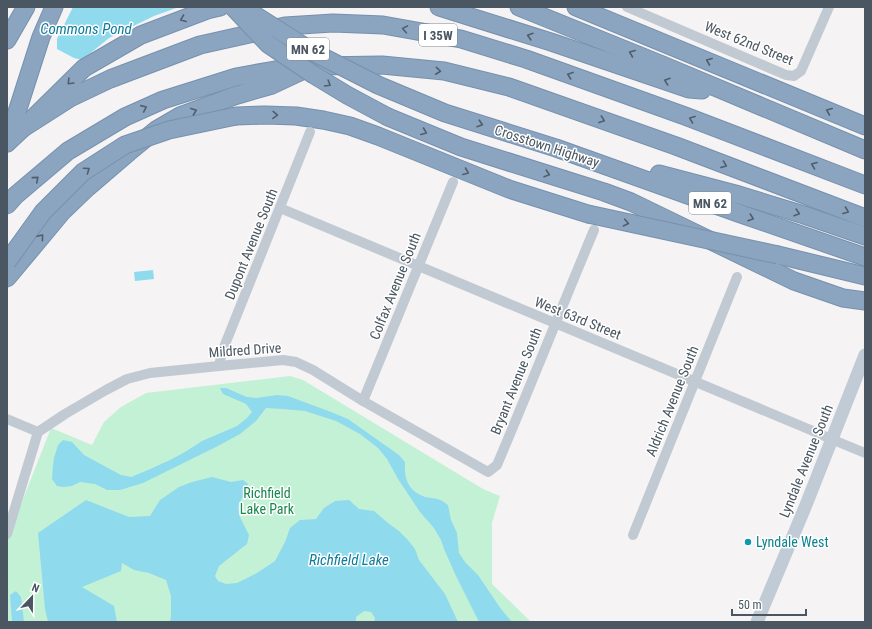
<svg xmlns="http://www.w3.org/2000/svg" width="872" height="629" font-family="'Roboto Condensed',sans-serif">
  <rect width="100%" height="100%" fill="#f5f3f3"/>
  <!-- green -->
  <polygon fill="#c3f1d5" points="290,376 303,380 483,489 500,496 492,523 492,584 531,622 7,622 7,540 51,428 92,445 104,422 121,407 146,393"/>
  <!-- water -->
  <g fill="#90daee">
    <polygon points="73,7 179,7 154,16 109,38 82,60 74,58 57,49 57,39"/>
    <polygon points="153,270 154,279 135,281 134,272"/>
    <path d="M220 388H226L247 397 256 398 277 395 288 396 331 412 348 419 399 455 405 462C404 479 408 491 425 497 430 498 436 498 440 500 443 501 446 504 448 505L451 520 457 533 459 553 465 562 478 575 501 609 512 622H479L456 576 444 549 441 540 434 528 420 512 398 479 387 459 378 448 360 434 336 421 305 411 282 409 266 408 256 421 240 434 216 447 143 483 120 490H107L95 484 80 482 72 486 63 487 57 486 52 479 53 466 54 458 58 445 63 440 72 442 84 455 121 475 131 477 148 470 170 460 185 452 202 441 237 426 247 418 252 412 246 404 223 394Z"/>
    <path d="M212 477 231 482 243 480 248 484C247 493 242 497 239 504 236 514 245 526 249 535L247 544 219 566 215 576 218 581 226 584 237 583 257 573 275 561 285 542 290 528 300 520 316 519 324 508 335 501 349 500 359 509 374 511 388 523 399 531 408 540 415 549 419 560 445 594 458 622H374L375 618 371 612 364 611 356 617V622H170L171 616V596L166 580 149 573 134 570 122 563 121 571 82 587 114 606 117 622H48L45 609 38 533 86 500 129 517 150 516 160 500 179 487 192 482Z"/>
    <polygon points="16,591 21,597 24,622 12,622 10,595"/>
  </g>
  <g fill="none" stroke-linecap="round" stroke-linejoin="round">
    <!-- highway casing -->
    <g stroke="#7690ad" stroke-width="19">
      <g id="highway">
        <polyline points="439,7 551,42 689,89 702,90"/>
        <polyline points="519,7 660,64 865,150"/>
        <polyline points="576,7 865,126"/>
        <polyline points="7,40 26,7"/>
        <polyline points="378,85 445,113 556,148 738,213 865,257"/>
        <polyline points="236,116 265,115 296,116 323,120 350,126 378,136 509,189 588,214"/>
        <polyline points="388,117 461,147 604,192 631,202 794,281 843,298 865,301"/>
        <polyline points="23,128 70,98 110,79 200,45 285,26 333,23 383,25 461,39 526,59 685,116 865,185"/>
        <polyline points="7,143 23,128 84,68 141,35 207,10 220,7"/>
        <polyline points="7,143 41,37 54,7"/>
        <polyline points="659,174 739,195 804,215 865,236"/>
        <polyline points="7,205 16,195 68,151 125,117 163,100 236,77 275,70 315,66 382,65 444,71 509,87 676,146 865,218"/>
        <polyline points="778,255 865,276"/>
        <polyline points="7,278 62,212 87,188 129,152 156,130 180,116 234,96 272,85 302,71"/>
      </g>
    </g>
    <!-- street -->
    <g stroke="#c1cad2" stroke-width="10">
      <polyline points="627,7 786,75 794,76 801,71 829,7"/>
      <polyline points="280,208 813,431 831,439 865,453"/>
      <polyline points="219,366 222,352 310,132"/>
      <polyline points="363,401 453,182"/>
      <polyline points="7,419 38,432"/>
      <path d="M38 432 65 414 106 390 127 379 150 373 219 366 283 360 296 362 313 370 363 401 488 472 497 465C530 387 561 309 594 230"/>
      <polyline points="7,534 38,432"/>
      <polyline points="633,535 737,277"/>
    </g>
    <!-- secondary -->
    <polyline stroke="#c1cbd6" stroke-width="13" points="757,622 806,505 865,355"/>
    <!-- highway -->
    <use href="#highway" stroke="#8ba5c1" stroke-width="17"/>
    <!-- highway-bridge casing -->
    <g stroke="#7690ad" stroke-width="19" stroke-linecap="butt">
      <g id="highway-bridge">
        <polyline points="233,7 268,44 314,75 347,95 388,117"/>
        <polyline points="242,7 313,52 378,85"/>
        <polyline points="588,214 778,255"/>
        <polyline points="7,262 43,212 83,172 125,145 169,130 236,116"/>
      </g>
    </g>
    <!-- highway-bridge -->
    <use href="#highway-bridge" stroke="#8ba5c1" stroke-width="17"/>
  </g>
  <!-- one-way arrows -->
  <defs><path id="oneway-chevron" d="M-2-3.5L2.5 0L-2 3.5" fill="none" stroke-width="1.6" stroke-linecap="round" stroke-linejoin="round"/></defs>
  <g stroke="#505e6b">
    <use href="#oneway-chevron" transform="translate(183 19) rotate(159)"/>
    <use href="#oneway-chevron" transform="translate(405 29) rotate(-170)"/>
    <use href="#oneway-chevron" transform="translate(530 36) rotate(-163)"/>
    <use href="#oneway-chevron" transform="translate(632 53) rotate(-158)"/>
    <use href="#oneway-chevron" transform="translate(709 61) rotate(-158)"/>
    <use href="#oneway-chevron" transform="translate(438 71) rotate(6)"/>
    <use href="#oneway-chevron" transform="translate(570 75) rotate(-160)"/>
    <use href="#oneway-chevron" transform="translate(667 81) rotate(-161)"/>
    <use href="#oneway-chevron" transform="translate(70 82) rotate(135)"/>
    <use href="#oneway-chevron" transform="translate(328 84) rotate(31)"/>
    <use href="#oneway-chevron" transform="translate(144 108) rotate(-24)"/>
    <use href="#oneway-chevron" transform="translate(194 111) rotate(-20)"/>
    <use href="#oneway-chevron" transform="translate(829 111) rotate(-157)"/>
    <use href="#oneway-chevron" transform="translate(275 115) rotate(2)"/>
    <use href="#oneway-chevron" transform="translate(692 119) rotate(-159)"/>
    <use href="#oneway-chevron" transform="translate(602 120) rotate(20)"/>
    <use href="#oneway-chevron" transform="translate(480 124) rotate(18)"/>
    <use href="#oneway-chevron" transform="translate(424 132) rotate(22)"/>
    <use href="#oneway-chevron" transform="translate(724 165) rotate(21)"/>
    <use href="#oneway-chevron" transform="translate(814 165) rotate(-159)"/>
    <use href="#oneway-chevron" transform="translate(87 170) rotate(-35)"/>
    <use href="#oneway-chevron" transform="translate(466 172) rotate(22)"/>
    <use href="#oneway-chevron" transform="translate(547 174) rotate(18)"/>
    <use href="#oneway-chevron" transform="translate(36 179) rotate(-40)"/>
    <use href="#oneway-chevron" transform="translate(846 211) rotate(21)"/>
    <use href="#oneway-chevron" transform="translate(797 213) rotate(17)"/>
    <use href="#oneway-chevron" transform="translate(751 218) rotate(19)"/>
    <use href="#oneway-chevron" transform="translate(626 223) rotate(12)"/>
    <use href="#oneway-chevron" transform="translate(41 237) rotate(-50)"/>
  </g>
  <!-- markers -->
  <circle fill="#0f9aa8" stroke="#fff" stroke-width="1.5" cx="748" cy="542" r="4"/>
  <g text-anchor="middle" dominant-baseline="central" stroke-width="3" stroke-linejoin="round" paint-order="stroke">
    <!-- shield labels -->
    <g fill="#fff" stroke="#808990" stroke-width="1">
      <rect x="419" y="24" width="38" height="22" rx="3"/>
      <rect x="287" y="38" width="42" height="22" rx="3"/>
      <rect x="689" y="192" width="42" height="22" rx="3"/>
    </g>
    <g font-size="13" font-weight="bold" fill="#4a5661">
      <text x="438" y="35">I 35W</text>
      <text x="308" y="49">MN 62</text>
      <text x="710" y="203">MN 62</text>
    </g>
    <!-- street labels -->
    <g font-size="14" fill="#4a5661" stroke="#fff">
      <text transform="translate(749 43) rotate(22)">West 62nd Street</text>
      <text transform="translate(547 146) rotate(18)">Crosstown Highway</text>
      <text transform="translate(251 244) rotate(-68)">Dupont Avenue South</text>
      <text transform="translate(395 286) rotate(-68)">Colfax Avenue South</text>
      <text transform="translate(578 318) rotate(22)">West 63rd Street</text>
      <text transform="translate(245 350) rotate(-4)">Mildred Drive</text>
      <text transform="translate(516 381) rotate(-68)">Bryant Avenue South</text>
      <text transform="translate(672 401) rotate(-68)">Aldrich Avenue South</text>
      <text transform="translate(806 461) rotate(-68)">Lyndale Avenue South</text>
    </g>
    <!-- park labels -->
    <g font-size="14" fill="#17864f" stroke="#fff">
      <text x="267" y="493">Richfield<tspan x="267" dy="16">Lake Park</tspan></text>
    </g>
    <!-- culture labels -->
    <g font-size="14" fill="#0d838f" stroke="#fff" text-anchor="start">
      <text x="756" y="542">Lyndale West</text>
    </g>
    <!-- water labels -->
    <g font-size="15" font-style="italic" fill="#0c7c9b" stroke="#fff">
      <text x="86" y="29">Commons Pond</text>
      <text x="349" y="560">Richfield Lake</text>
    </g>
  </g>
  <!-- border -->
  <rect width="872" height="629" fill="none" stroke="#4a5661" stroke-width="16"/>
  <!-- north arrow -->
  <g transform="translate(32 597) rotate(22)" stroke="#ffffff" stroke-width="3" paint-order="stroke">
  <path d="M0-3L7 15L0 10L-7 15Z" fill="#4a5661"/>
  <text y="-6" font-size="11" font-weight="bold" text-anchor="middle" fill="#4a5661">N</text>
  </g>
  <!-- scale -->
  <path d="M732 609v6h74v-6" fill="none" stroke="#4a5661" stroke-width="2"/>
  <text x="738" y="609" font-size="12" fill="#4a5661" stroke="#ffffff" stroke-width="3" paint-order="stroke">50 m</text>
</svg>
